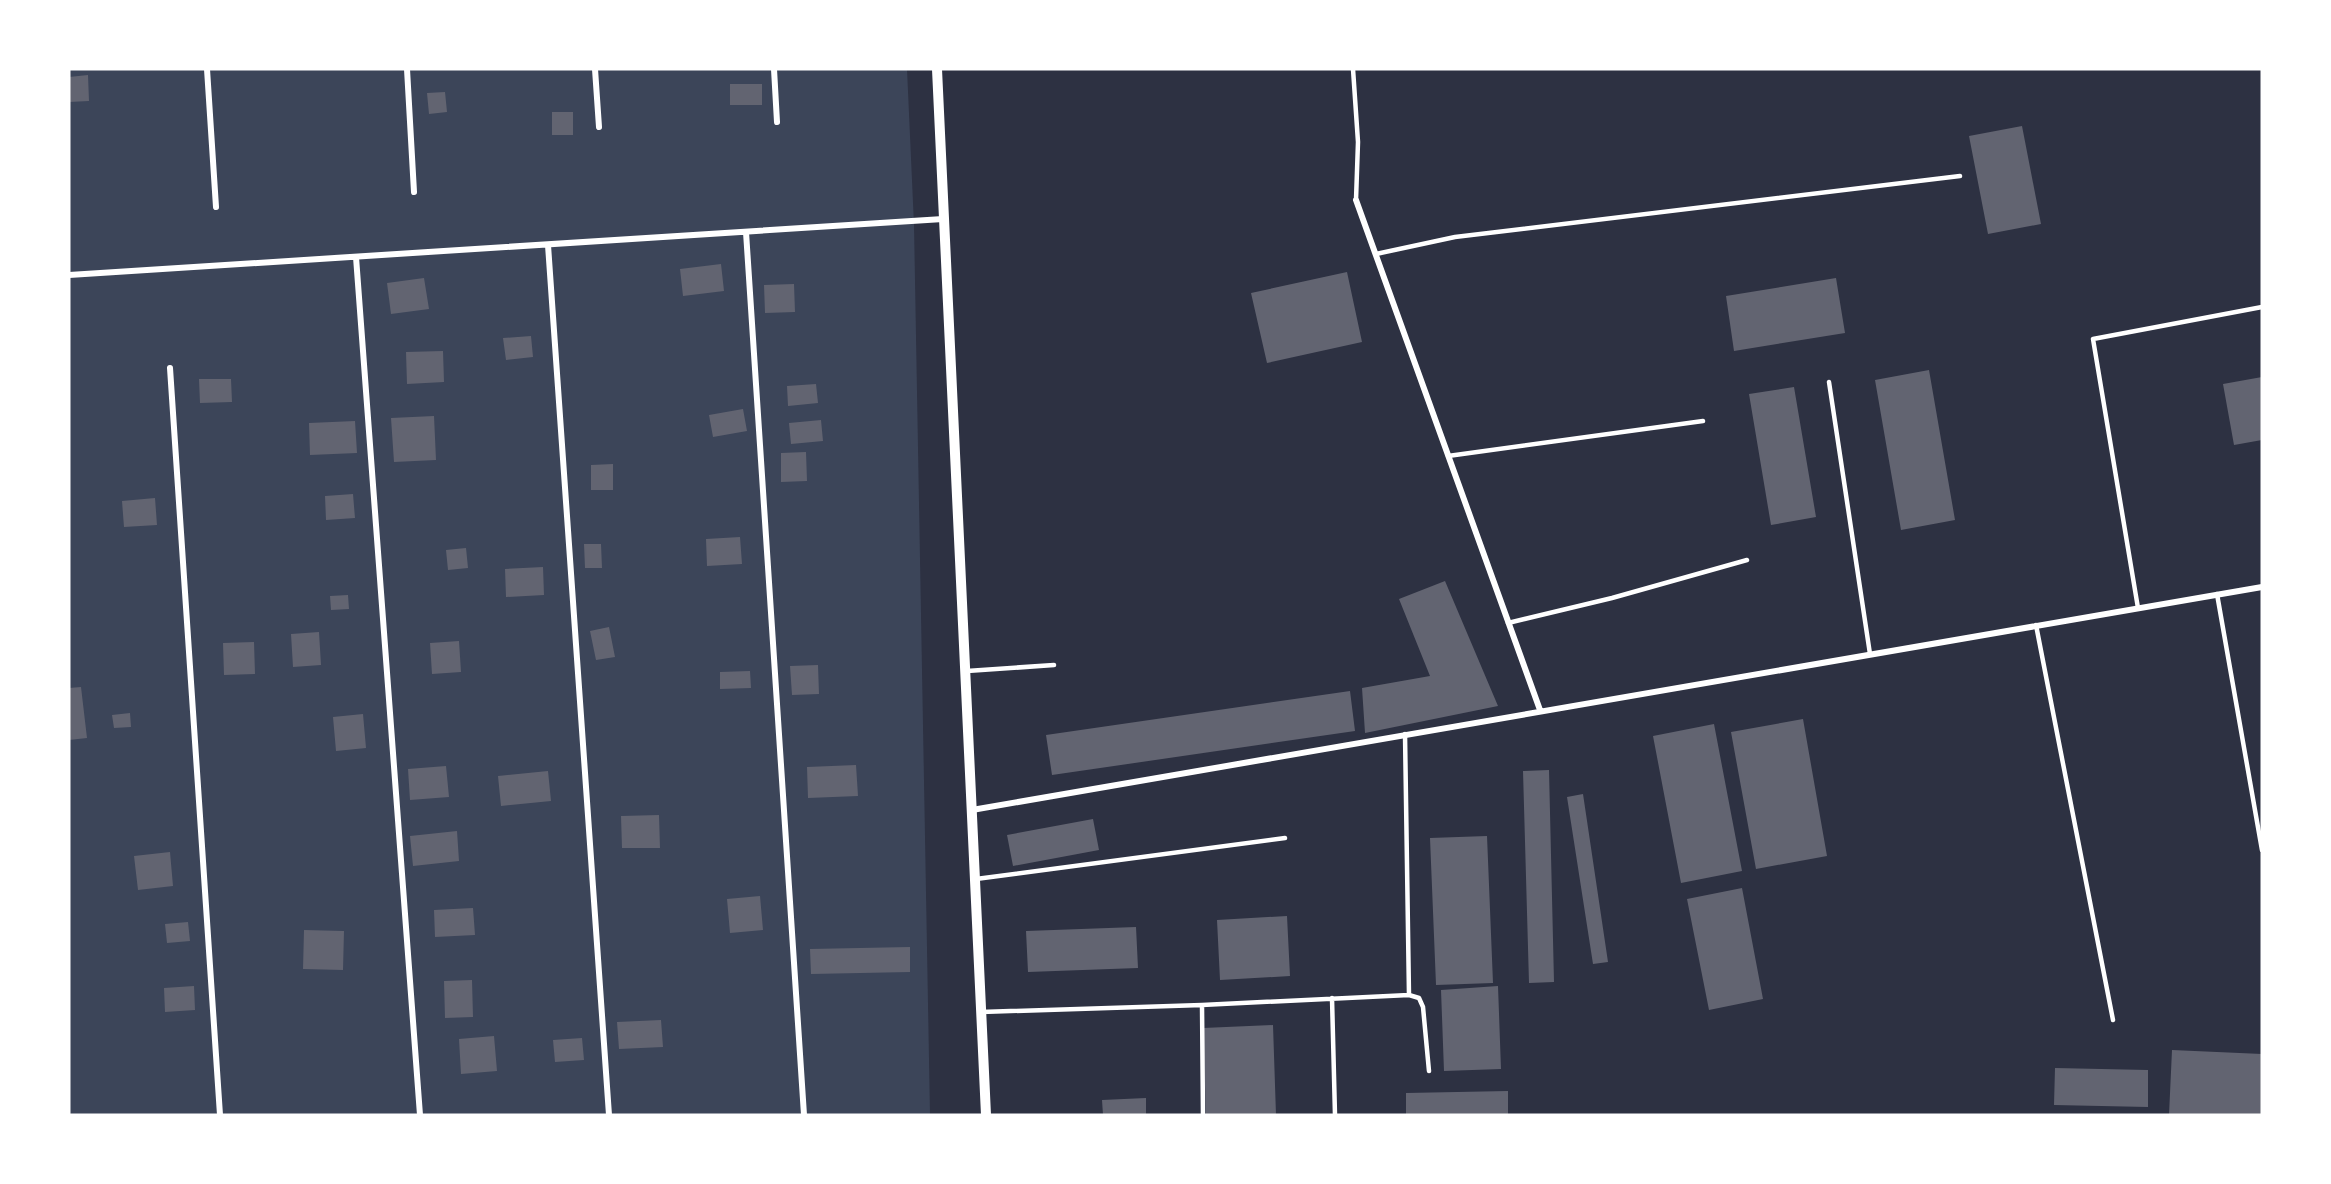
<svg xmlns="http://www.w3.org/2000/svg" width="2331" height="1184" viewBox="0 0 2331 1184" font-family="Georgia,serif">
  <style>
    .green { fill: #3c4559 }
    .building { fill: #626471 }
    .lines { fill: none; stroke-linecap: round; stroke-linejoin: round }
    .service { stroke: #fff; stroke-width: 4.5 }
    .minor { stroke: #fff; stroke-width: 6 }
    .tertiary { stroke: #fff; stroke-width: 10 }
  </style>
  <rect width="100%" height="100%" fill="#2d3142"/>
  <path class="green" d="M 69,69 L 907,69 L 914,225 L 930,1115 L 69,1115 Z"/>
  <path class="building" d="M 88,75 L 89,101 L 69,102 L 69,77 Z
    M 730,84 L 762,84 L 762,105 L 730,105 Z
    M 445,92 L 447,112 L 429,114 L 427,93 Z
    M 552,112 L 573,112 L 573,135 L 552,135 Z
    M 2022,126 L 2041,224 L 1988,234 L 1969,136 Z
    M 721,264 L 724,291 L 683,296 L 680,269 Z
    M 1347,272 L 1362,342 L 1267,363 L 1251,293 Z
    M 424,278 L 429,309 L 391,314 L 387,283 Z
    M 1836,278 L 1845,333 L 1734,351 L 1726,296 Z
    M 794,284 L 795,312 L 765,313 L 764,285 Z
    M 531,336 L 533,357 L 506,360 L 503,338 Z
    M 443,351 L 444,382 L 407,384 L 406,352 Z
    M 1929,370 L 1955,520 L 1901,530 L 1875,380 Z
    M 2262,377 L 2262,440 L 2234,445 L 2223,384 Z
    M 199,379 L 231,379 L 232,402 L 200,403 Z
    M 816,384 L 818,403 L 788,406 L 787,386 Z
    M 1794,387 L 1816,517 L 1771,525 L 1749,394 Z
    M 743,409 L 747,431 L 713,437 L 709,415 Z
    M 434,416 L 436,460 L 394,462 L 391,418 Z
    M 821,420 L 823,441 L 791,444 L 789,423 Z
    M 355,421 L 357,453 L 310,455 L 309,423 Z
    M 806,452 L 807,481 L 781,482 L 781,453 Z
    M 613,464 L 613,490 L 591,490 L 591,465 Z
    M 353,494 L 355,518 L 326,520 L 325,496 Z
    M 155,498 L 157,525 L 124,527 L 122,501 Z
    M 740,537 L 742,564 L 707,566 L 706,539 Z
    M 584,544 L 601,544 L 602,568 L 585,568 Z
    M 466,548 L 468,568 L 448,570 L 446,550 Z
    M 543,567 L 544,595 L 506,597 L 505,569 Z
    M 1445,581 L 1498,706 L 1365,733 L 1362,688 L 1430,676 L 1399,599 Z
    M 348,595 L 349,609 L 331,610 L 330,596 Z
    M 609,627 L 615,657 L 596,660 L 590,631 Z
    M 319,632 L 321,665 L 293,667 L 291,634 Z
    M 459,641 L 461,672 L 432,674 L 430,643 Z
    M 254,642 L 255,674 L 224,675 L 223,643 Z
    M 818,665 L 819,694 L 792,695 L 790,666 Z
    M 750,671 L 751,688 L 720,689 L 720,672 Z
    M 81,687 L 87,738 L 69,740 L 69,688 Z
    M 1350,691 L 1355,731 L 1052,775 L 1046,735 Z
    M 130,713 L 131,727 L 114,728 L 112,715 Z
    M 363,714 L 366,748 L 336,751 L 333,717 Z
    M 1803,719 L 1827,856 L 1756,869 L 1731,732 Z
    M 1714,724 L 1742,871 L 1681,883 L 1653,736 Z
    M 856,765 L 858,796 L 808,798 L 807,767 Z
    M 446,766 L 449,797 L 410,800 L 408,769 Z
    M 1549,770 L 1554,982 L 1529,983 L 1523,771 Z
    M 548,771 L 551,801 L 501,806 L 498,776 Z
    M 1583,794 L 1608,962 L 1593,964 L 1567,797 Z
    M 659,815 L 660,848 L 622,848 L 621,816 Z
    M 1093,819 L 1099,850 L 1013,866 L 1007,835 Z
    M 457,831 L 459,861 L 413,866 L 410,836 Z
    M 1487,836 L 1493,983 L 1436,985 L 1430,838 Z
    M 170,852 L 173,886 L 138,890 L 134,856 Z
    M 1742,888 L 1763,999 L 1709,1010 L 1687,899 Z
    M 760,896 L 763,930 L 730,933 L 727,899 Z
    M 473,908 L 475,935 L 435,937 L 434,910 Z
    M 1287,916 L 1290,976 L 1220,980 L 1217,920 Z
    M 188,922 L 190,941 L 167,943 L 165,924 Z
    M 1136,927 L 1138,968 L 1028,972 L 1026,931 Z
    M 304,930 L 344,931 L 343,970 L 303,969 Z
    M 910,947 L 910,972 L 811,974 L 810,949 Z
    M 472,980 L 473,1017 L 445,1018 L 444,981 Z
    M 194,986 L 195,1010 L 165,1012 L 164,988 Z
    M 1498,986 L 1501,1069 L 1444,1071 L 1441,990 Z
    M 661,1020 L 663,1047 L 619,1049 L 617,1022 Z
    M 1273,1025 L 1276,1115 L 1206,1115 L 1203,1028 Z
    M 494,1036 L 497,1071 L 461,1074 L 459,1039 Z
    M 582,1038 L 584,1060 L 555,1062 L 553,1040 Z
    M 2172,1050 L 2262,1054 L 2262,1115 L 2169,1115 Z
    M 2055,1068 L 2148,1070 L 2148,1107 L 2054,1105 Z
    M 1508,1091 L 1508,1115 L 1406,1115 L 1406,1093 Z
    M 1146,1098 L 1146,1115 L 1103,1115 L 1102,1100 Z"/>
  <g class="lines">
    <path class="service" d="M 1353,69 L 1358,142 L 1356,200
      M 1376,254 L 1455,237 L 1960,176
      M 1829,382 L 1870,654
      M 1448,456 L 1703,421
      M 2217,594 L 2262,850
      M 2138,608 L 2093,339 L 2262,307
      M 1508,623 L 1612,598 L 1747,560
      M 2036,625 L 2113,1020
      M 967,671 L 1054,665
      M 976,879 L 1285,838
      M 1409,995 L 1419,998 L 1423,1007 L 1429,1071
      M 1332,998 L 1335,1115
      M 1202,1005 L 1203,1115
      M 981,1012 L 1202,1005 L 1409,995 L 1405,734"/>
    <path class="minor" d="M 207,69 L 216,207
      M 407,69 L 414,192
      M 595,69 L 599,127
      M 774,69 L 777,122
      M 1356,200 L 1540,710
      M 746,232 L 804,1115
      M 548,245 L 609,1115
      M 356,257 L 420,1115
      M 69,275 L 943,219
      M 170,368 L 220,1115
      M 972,810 L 2262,587"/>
    <path class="tertiary" d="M 937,69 L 986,1115"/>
  </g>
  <rect width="2331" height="1184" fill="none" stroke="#ffffff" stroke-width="141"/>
</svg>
